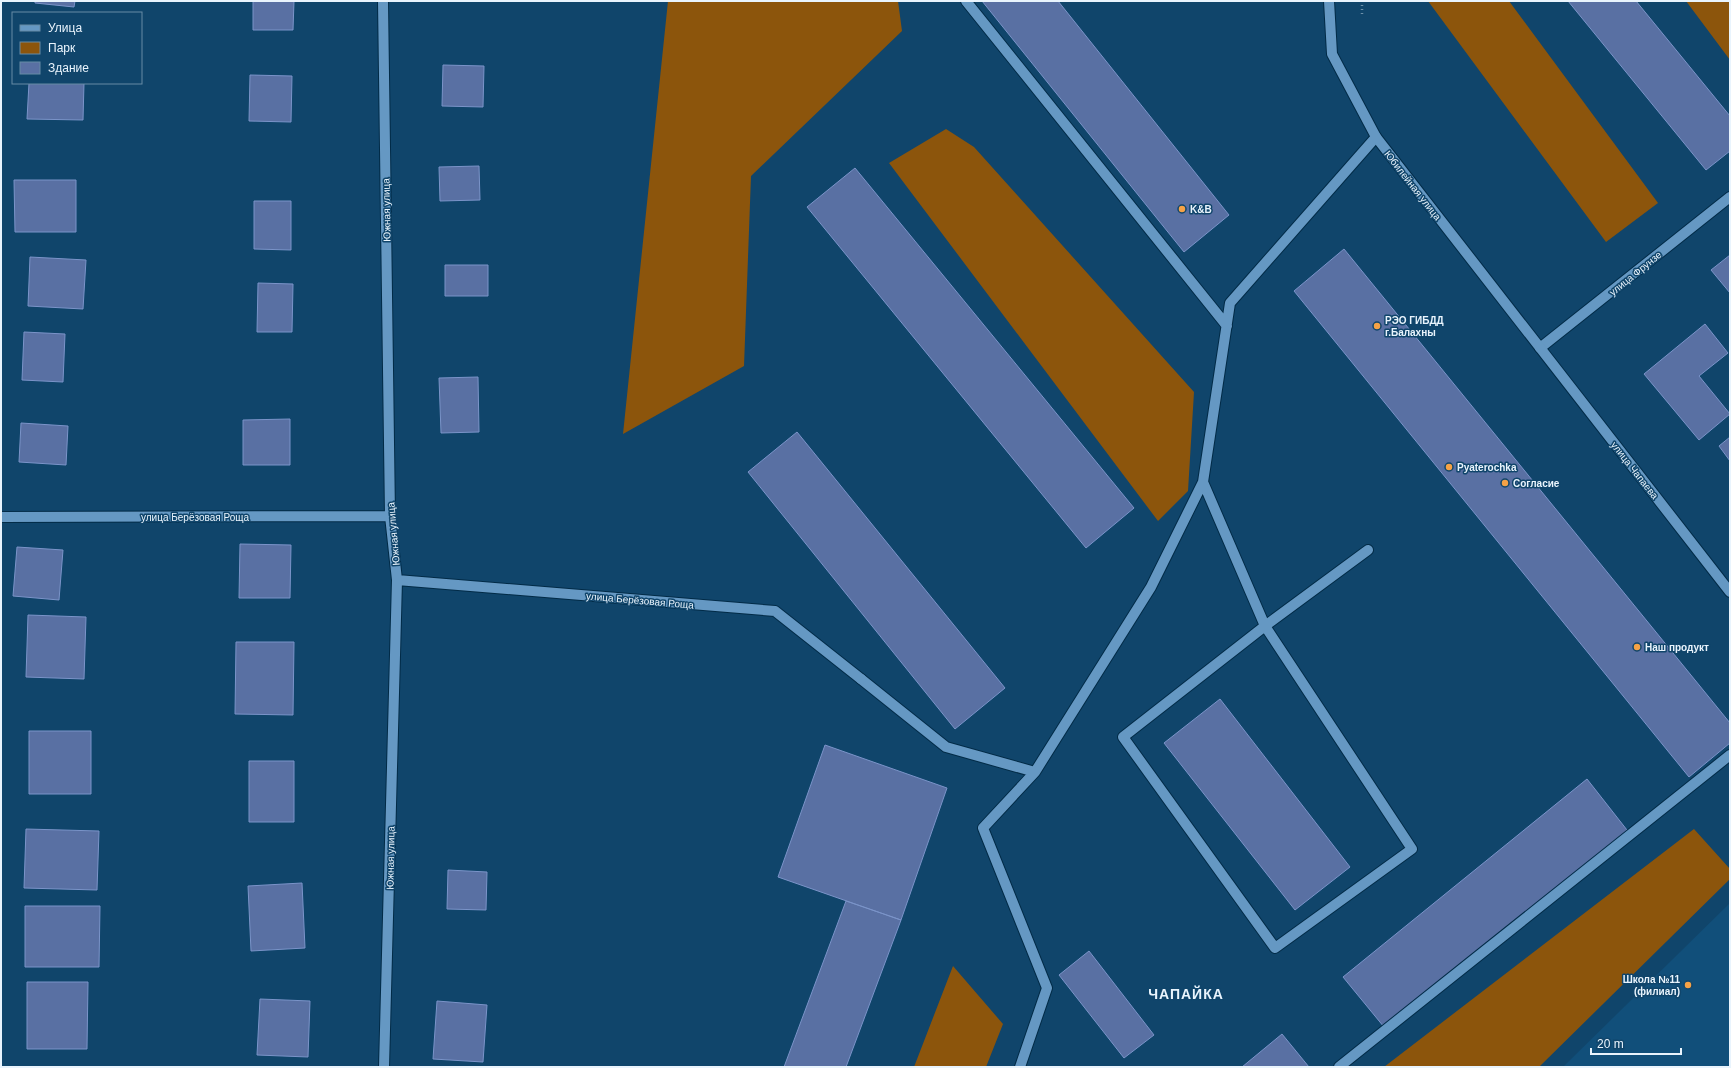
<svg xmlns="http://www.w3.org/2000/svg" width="1731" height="1068" viewBox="0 0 1731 1068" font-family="Helvetica,sans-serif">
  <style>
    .built { fill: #114f7a }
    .green { fill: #8c550c }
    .building { fill: #5970a3; stroke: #7b94c9 }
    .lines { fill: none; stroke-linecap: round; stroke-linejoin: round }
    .lane-casing { stroke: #022b47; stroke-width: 12 }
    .street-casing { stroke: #022b47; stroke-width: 12 }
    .secondary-casing { stroke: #022b47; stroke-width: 12 }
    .path { stroke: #6d90a9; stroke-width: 2.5; stroke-dasharray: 1 3; stroke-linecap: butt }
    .lane { stroke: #6598c3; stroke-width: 10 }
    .street { stroke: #6598c3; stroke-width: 10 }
    .secondary { stroke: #6598c3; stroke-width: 10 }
    .poi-dot { fill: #f6a246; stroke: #10456b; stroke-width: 1.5 }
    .labels { text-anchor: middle; stroke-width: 3; stroke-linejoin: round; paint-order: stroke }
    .street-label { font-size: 10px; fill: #e9f4fd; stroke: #10456b }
    .poi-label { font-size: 10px; font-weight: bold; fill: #e9f4fd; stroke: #10456b; text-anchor: start }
    .district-label { font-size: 14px; font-weight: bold; letter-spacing: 1px; fill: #e9f4fd; stroke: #10456b }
  </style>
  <rect width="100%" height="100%" fill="#10456b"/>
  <path class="built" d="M 1730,903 L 1730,1067 L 1563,1067 Z"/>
  <path class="green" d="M 668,1 L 898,1 L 902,31 L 751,176 L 744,366 L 623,434 Z
    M 1428,1 L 1509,1 L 1658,203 L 1606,242 Z
    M 1686,1 L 1730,1 L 1730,60 Z
    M 946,129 L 974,147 L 1194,392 L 1188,491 L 1158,521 L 889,163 Z
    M 1694,829 L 1730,869 L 1730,879 L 1539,1067 L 1384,1067 Z
    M 953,966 L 1003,1024 L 986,1067 L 914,1067 Z"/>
  <path class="building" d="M 35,1 L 75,1 L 74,7 L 35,3 Z
    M 253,1 L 294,1 L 293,30 L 253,30 Z
    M 982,1 L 1058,1 L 1229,215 L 1184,252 Z
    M 1568,1 L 1636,1 L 1730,116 L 1730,151 L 1706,170 Z
    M 443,65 L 484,66 L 483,107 L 442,106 Z
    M 250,75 L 292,76 L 291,122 L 249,121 Z
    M 29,83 L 84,83 L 83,120 L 27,119 Z
    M 479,166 L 480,200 L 440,201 L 439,167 Z
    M 855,168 L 1134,508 L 1086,548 L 807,207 Z
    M 14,180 L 76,180 L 76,232 L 15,232 Z
    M 254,201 L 291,201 L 291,250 L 254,249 Z
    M 1344,249 L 1730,723 L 1730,743 L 1689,777 L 1294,291 Z
    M 1730,255 L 1730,293 L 1711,270 Z
    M 30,257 L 86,260 L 83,309 L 28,306 Z
    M 445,265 L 488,265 L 488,296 L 445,296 Z
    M 258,283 L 293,284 L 292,332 L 257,332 Z
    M 1705,324 L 1728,353 L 1699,376 L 1730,414 L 1699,440 L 1644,374 Z
    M 24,332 L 65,334 L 63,382 L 22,380 Z
    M 478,377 L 479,432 L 441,433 L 439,378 Z
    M 290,419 L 290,465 L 243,465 L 243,420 Z
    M 21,423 L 68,426 L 66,465 L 19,462 Z
    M 797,432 L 1005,688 L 955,729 L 748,472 Z
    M 1730,437 L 1730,461 L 1719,446 Z
    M 240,544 L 291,545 L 290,598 L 239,598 Z
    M 17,547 L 63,550 L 59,600 L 13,596 Z
    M 28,615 L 86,617 L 84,679 L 26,677 Z
    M 236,642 L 294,642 L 293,715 L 235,714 Z
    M 1220,699 L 1350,867 L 1295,910 L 1164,743 Z
    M 29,731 L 91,731 L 91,794 L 29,794 Z
    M 825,745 L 947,788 L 901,920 L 778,877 Z
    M 249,761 L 294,761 L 294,822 L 249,822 Z
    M 1587,779 L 1627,830 L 1384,1027 L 1343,977 Z
    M 26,829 L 99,831 L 97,890 L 24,888 Z
    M 448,870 L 487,872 L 486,910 L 447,909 Z
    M 302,883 L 305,948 L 251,951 L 248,886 Z
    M 846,901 L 901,920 L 846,1067 L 784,1067 Z
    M 25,906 L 100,906 L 99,967 L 25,967 Z
    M 1089,951 L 1154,1035 L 1124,1058 L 1059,975 Z
    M 27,982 L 88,982 L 87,1049 L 27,1049 Z
    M 260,999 L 310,1001 L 308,1057 L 257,1055 Z
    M 437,1001 L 487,1005 L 483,1062 L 433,1059 Z
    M 1282,1034 L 1309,1067 L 1242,1067 Z"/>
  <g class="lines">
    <defs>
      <path id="lane" d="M 966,1 L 1227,326
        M 1203,482 L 1265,626 L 1123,737 L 1275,948 L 1412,849 L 1265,626 L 1368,550
        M 861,679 L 946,747 L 1035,772 L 1151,587 L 1203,482 L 1230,303 L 1376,137
        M 1020,1067 L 1047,988 L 983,828 L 1035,772
        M 1339,1067 L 1730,755"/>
      <path id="street" d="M 383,1 L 390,516 L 397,580 L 384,1067
        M 1540,348 L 1730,197
        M 1,517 L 390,516
        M 397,580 L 775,611 L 861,679"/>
      <path id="secondary" d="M 1329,1 L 1332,54 L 1376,137 L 1730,592"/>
    </defs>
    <use href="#lane" class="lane-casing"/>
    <use href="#street" class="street-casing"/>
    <use href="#secondary" class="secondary-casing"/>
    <path class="path" d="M 1362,1 L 1362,15"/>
    <use href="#lane" class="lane"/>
    <use href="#street" class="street"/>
    <use href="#secondary" class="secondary"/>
  </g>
  <g class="poi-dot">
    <circle cx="1182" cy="209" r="4"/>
    <circle cx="1377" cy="326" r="4"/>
    <circle cx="1449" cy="467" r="4"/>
    <circle cx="1505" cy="483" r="4"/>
    <circle cx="1637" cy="647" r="4"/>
    <circle cx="1688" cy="985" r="4"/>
  </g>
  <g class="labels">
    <g class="street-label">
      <text transform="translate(1413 185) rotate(52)" y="4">Юбилейная улица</text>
      <text transform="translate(386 210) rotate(-91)" y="4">Южная улица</text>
      <text transform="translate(1635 273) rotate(-39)" y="4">улица Фрунзе</text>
      <text transform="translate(1635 470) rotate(52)" y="4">улица Чапаева</text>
      <text x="195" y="521">улица Берёзовая Роща</text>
      <text transform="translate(393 534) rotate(-95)" y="4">Южная улица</text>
      <text transform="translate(640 600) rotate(5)" y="4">улица Берёзовая Роща</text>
      <text transform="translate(390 858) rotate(-89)" y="4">Южная улица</text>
    </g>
    <g class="poi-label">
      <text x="1190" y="213">K&amp;B</text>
      <text x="1385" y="324">РЭО ГИБДД<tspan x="1385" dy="12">г.Балахны</tspan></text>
      <text x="1457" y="471">Pyaterochka</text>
      <text x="1513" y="487">Согласие</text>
      <text x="1645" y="651">Наш продукт</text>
      <text x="1680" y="983" text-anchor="end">Школа №11<tspan x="1680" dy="12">(филиал)</tspan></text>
    </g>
    <g class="district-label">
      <text x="1186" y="999">ЧАПАЙКА</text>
    </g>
  </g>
  <rect width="1731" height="1068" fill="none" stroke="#e9f4fd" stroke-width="4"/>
  <rect x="12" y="12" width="130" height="72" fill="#10456b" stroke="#678ba5"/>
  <rect x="20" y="25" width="20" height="6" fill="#6598c3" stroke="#678ba5"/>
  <text x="48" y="32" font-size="12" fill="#e9f4fd">Улица</text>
  <rect x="20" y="42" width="20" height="12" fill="#8c550c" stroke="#678ba5"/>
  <text x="48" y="52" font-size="12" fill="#e9f4fd">Парк</text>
  <rect x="20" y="62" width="20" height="12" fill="#5970a3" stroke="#678ba5"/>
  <text x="48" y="72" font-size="12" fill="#e9f4fd">Здание</text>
  <path d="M1591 1048v6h90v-6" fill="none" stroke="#e9f4fd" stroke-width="2"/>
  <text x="1597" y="1048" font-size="12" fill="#e9f4fd" stroke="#10456b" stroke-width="3" paint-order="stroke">20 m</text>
</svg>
